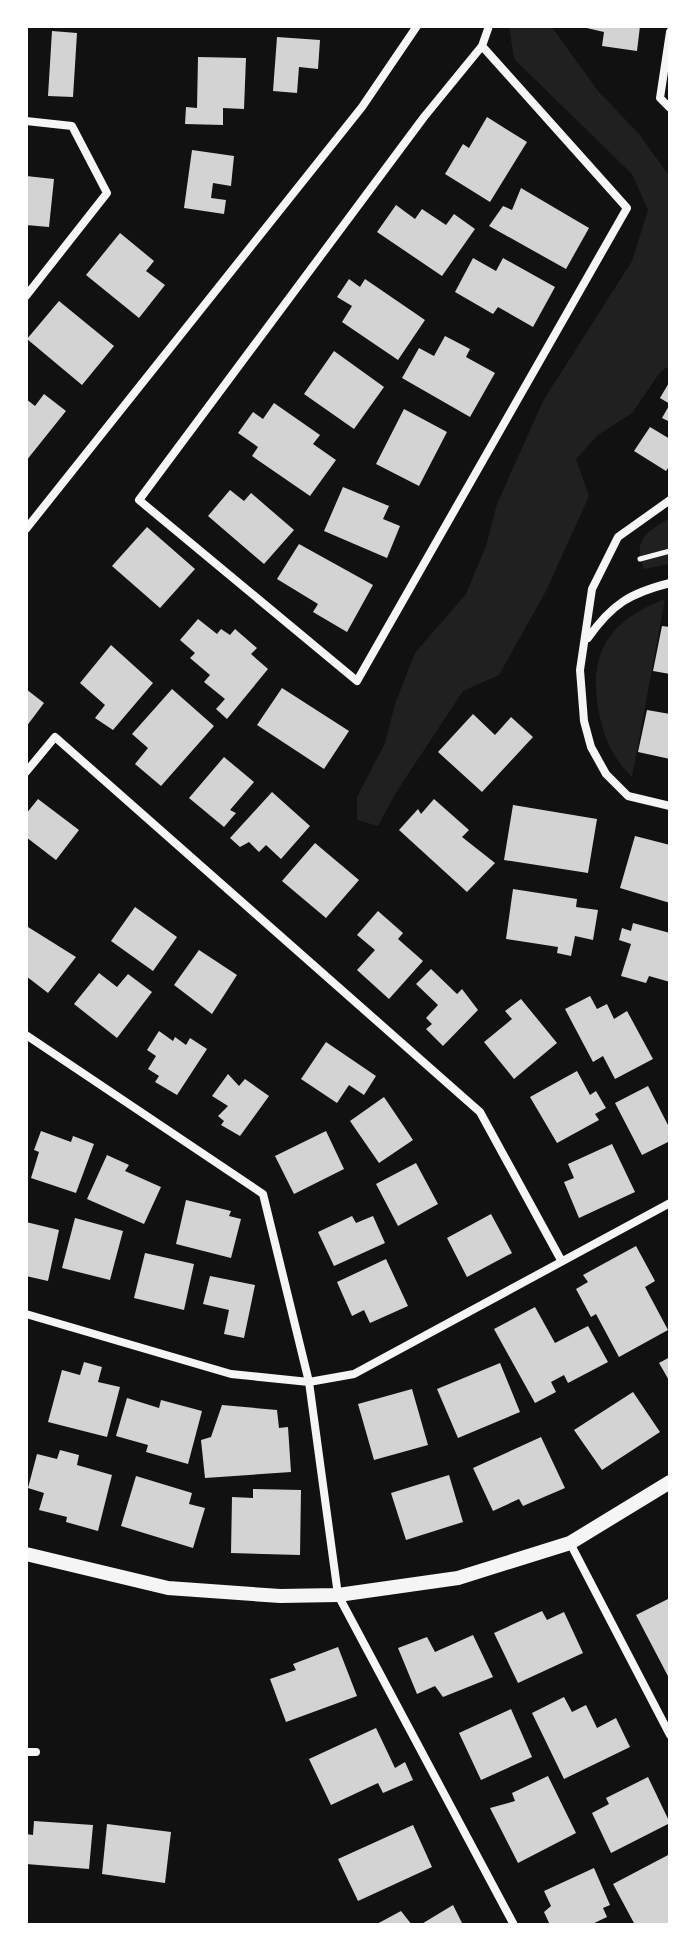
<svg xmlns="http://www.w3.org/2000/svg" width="696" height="1951" viewBox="0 0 696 1951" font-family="'PT Sans Narrow',sans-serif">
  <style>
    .green { fill: #202020 }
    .building { fill: #d3d3d3 }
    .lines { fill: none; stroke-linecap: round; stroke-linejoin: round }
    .path { stroke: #f5f5f5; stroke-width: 5 }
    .minor { stroke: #f5f5f5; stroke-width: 8 }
    .tertiary { stroke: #f5f5f5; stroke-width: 14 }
  </style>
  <rect width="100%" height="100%" fill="#111"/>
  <path class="green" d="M 509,26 L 551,26 L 598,91 L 639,134 L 670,177 L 670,366 L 661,371 L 632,413 L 598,435 L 576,459 L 589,496 L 546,591 L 499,675 L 463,691 L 397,791 L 378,826 L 357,820 L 357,797 L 385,743 L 395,704 L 415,653 L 466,594 L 486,546 L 497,504 L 543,401 L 632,261 L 648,210 L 632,174 L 514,59 Z
    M 670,518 L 670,564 L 644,569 C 632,541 646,532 670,518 Z
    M 665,599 L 632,777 C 611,756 603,736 598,707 C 588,649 613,619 665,599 Z"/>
  <path class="building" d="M 578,26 L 640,26 L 637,51 L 602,46 L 604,32 Z
    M 52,31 L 77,33 L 73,97 L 48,96 Z
    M 277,37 L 320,40 L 318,69 L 299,67 L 297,93 L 273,91 Z
    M 198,57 L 246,58 L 244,109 L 223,108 L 223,125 L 185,124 L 186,107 L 197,108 Z
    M 487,117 L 527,142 L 490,202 L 445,174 L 463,144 L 469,148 Z
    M 192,150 L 234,156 L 231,186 L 213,183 L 211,198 L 226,200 L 224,214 L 184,208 Z
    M 26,176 L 54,179 L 49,227 L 26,225 Z
    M 521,188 L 589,228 L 566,269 L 489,226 L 503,206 L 512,210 Z
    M 396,205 L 415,219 L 422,209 L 446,225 L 454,214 L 475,229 L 442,276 L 377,232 Z
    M 120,233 L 154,261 L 146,271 L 165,285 L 139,318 L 86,275 Z
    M 473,258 L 496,271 L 503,258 L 555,287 L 533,327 L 498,307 L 493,314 L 455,292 Z
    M 349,279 L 360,287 L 365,279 L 425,320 L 398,360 L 342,322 L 352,306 L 337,297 Z
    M 59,301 L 114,346 L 82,385 L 27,339 Z
    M 445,336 L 470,349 L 466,357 L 495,373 L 470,417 L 402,378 L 419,348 L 434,356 Z
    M 334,351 L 384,387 L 354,429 L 304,394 Z
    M 670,381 L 670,404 L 660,398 Z
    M 44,394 L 66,411 L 26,461 L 26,399 L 35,406 Z
    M 274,403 L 320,435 L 313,444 L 336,460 L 310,496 L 252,456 L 258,447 L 238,433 L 253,412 L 263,419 Z
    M 670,404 L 670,422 L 662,418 Z
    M 404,409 L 447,432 L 419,486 L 376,464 Z
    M 650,427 L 670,439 L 670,465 L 666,471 L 634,451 Z
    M 343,487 L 389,506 L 383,519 L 400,526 L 387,558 L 324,531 Z
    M 230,490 L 244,501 L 251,493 L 294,530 L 264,564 L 208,516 Z
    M 147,527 L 195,569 L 160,608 L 112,566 Z
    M 299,544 L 373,585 L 347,632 L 313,612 L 318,604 L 277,579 Z
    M 198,619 L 217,634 L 221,629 L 230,635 L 235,629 L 257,648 L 251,654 L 268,669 L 227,719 L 216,709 L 225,699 L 204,682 L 210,675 L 190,658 L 195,653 L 180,640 Z
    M 662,626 L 670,627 L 670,674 L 653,671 Z
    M 111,645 L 153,683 L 113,730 L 95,718 L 105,705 L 80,683 Z
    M 282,688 L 349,731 L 324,769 L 257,725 Z
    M 26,689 L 44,703 L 26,727 Z
    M 172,689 L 214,726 L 161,786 L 135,764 L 148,748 L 132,734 Z
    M 647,710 L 670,714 L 670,759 L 638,752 Z
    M 473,714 L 495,735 L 511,717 L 533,737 L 482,792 L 438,752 Z
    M 224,757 L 254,782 L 230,810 L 236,813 L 224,827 L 189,798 Z
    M 272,792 L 310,826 L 281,859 L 266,845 L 259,852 L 249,842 L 240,847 L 230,838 Z
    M 38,799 L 79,830 L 56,860 L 26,837 L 26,814 Z
    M 434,799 L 469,830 L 462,837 L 495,863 L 467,892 L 399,830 L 418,809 L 421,814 Z
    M 513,805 L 597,819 L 588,873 L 504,860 Z
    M 635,836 L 670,845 L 670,903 L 620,888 Z
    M 315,843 L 359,880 L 326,918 L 282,881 Z
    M 513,889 L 577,899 L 576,907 L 598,910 L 593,940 L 575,936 L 571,956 L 557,953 L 558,947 L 506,939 Z
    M 135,907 L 177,937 L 153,971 L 111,941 Z
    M 378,911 L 403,933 L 398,939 L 423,961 L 389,999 L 357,970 L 375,950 L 357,935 Z
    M 633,923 L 670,933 L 670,982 L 649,976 L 646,983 L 621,976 L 631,944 L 619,940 L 622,928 L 631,931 Z
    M 28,927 L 76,957 L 48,993 L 26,976 Z
    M 199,950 L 237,975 L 212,1014 L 174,985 Z
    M 431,969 L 457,994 L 462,989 L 478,1010 L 443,1046 L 426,1029 L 432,1024 L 426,1018 L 438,1005 L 416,984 Z
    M 99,973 L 117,987 L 128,974 L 152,992 L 117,1038 L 74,1004 Z
    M 590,996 L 597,1009 L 607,1004 L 614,1019 L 627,1011 L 653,1059 L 615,1079 L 603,1056 L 593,1062 L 565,1009 Z
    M 521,999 L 557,1043 L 514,1079 L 484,1042 L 512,1019 L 505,1011 Z
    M 159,1031 L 173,1041 L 175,1037 L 186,1045 L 190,1038 L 207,1049 L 177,1095 L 155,1082 L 159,1076 L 148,1069 L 156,1056 L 147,1050 Z
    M 326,1042 L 376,1076 L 364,1095 L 349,1085 L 337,1103 L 301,1079 Z
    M 577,1071 L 590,1095 L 596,1091 L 606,1108 L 595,1114 L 599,1120 L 557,1143 L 530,1097 Z
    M 228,1074 L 239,1086 L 245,1079 L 269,1096 L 240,1136 L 221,1125 L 224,1121 L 218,1116 L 228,1106 L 212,1096 Z
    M 648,1086 L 670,1129 L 670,1141 L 642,1155 L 615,1103 Z
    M 384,1097 L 413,1140 L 379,1163 L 350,1121 Z
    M 41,1131 L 71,1142 L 73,1136 L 94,1144 L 76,1193 L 31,1178 L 39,1152 L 34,1150 Z
    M 326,1131 L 344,1169 L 294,1194 L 275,1156 Z
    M 612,1144 L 635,1192 L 579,1218 L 564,1182 L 574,1178 L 568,1164 Z
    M 107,1155 L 129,1165 L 125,1171 L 161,1187 L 144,1224 L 87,1199 Z
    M 416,1163 L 438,1204 L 398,1226 L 376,1184 Z
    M 186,1200 L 231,1211 L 229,1216 L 241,1219 L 231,1258 L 176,1244 Z
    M 491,1214 L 512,1253 L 467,1277 L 447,1238 Z
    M 352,1216 L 356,1223 L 373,1216 L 385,1243 L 334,1266 L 318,1232 Z
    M 75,1218 L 123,1231 L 110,1280 L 62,1268 Z
    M 26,1222 L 59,1230 L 48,1281 L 26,1276 Z
    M 636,1246 L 655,1281 L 645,1287 L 668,1330 L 619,1357 L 596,1314 L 591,1317 L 576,1289 L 588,1282 L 583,1275 Z
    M 145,1253 L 194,1264 L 184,1310 L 134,1298 Z
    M 386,1259 L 408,1306 L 370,1323 L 364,1310 L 352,1316 L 337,1282 Z
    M 210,1276 L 255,1285 L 244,1338 L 224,1334 L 229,1310 L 203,1304 Z
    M 535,1307 L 555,1343 L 588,1326 L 608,1362 L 568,1383 L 564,1375 L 551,1382 L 556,1392 L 535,1403 L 494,1329 Z
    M 670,1357 L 670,1382 L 659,1363 Z
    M 84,1362 L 102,1367 L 98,1382 L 120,1387 L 107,1437 L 48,1422 L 62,1370 L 80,1375 Z
    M 500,1363 L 520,1412 L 458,1438 L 437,1389 Z
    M 412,1389 L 428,1445 L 374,1460 L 358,1404 Z
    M 633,1392 L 660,1432 L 602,1470 L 574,1430 Z
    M 127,1398 L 159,1408 L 161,1400 L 202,1411 L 188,1464 L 146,1452 L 148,1445 L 116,1436 Z
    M 222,1405 L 277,1410 L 279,1428 L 288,1427 L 291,1472 L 205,1478 L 201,1440 L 211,1437 Z
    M 541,1437 L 565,1488 L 523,1506 L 519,1499 L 493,1511 L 473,1468 Z
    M 60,1450 L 79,1455 L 77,1465 L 112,1475 L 98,1531 L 66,1522 L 67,1517 L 39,1510 L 44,1493 L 28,1488 L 37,1454 L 57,1459 Z
    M 449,1475 L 463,1522 L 406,1540 L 391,1493 Z
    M 136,1476 L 192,1493 L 189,1504 L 205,1508 L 193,1548 L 121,1526 Z
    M 253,1489 L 301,1490 L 300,1555 L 231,1553 L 232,1497 L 253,1498 Z
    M 670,1598 L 670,1680 L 636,1615 Z
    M 542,1611 L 547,1620 L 564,1612 L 583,1653 L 518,1683 L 494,1633 Z
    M 473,1635 L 493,1677 L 443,1697 L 435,1686 L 417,1694 L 398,1648 L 427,1637 L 435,1652 Z
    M 338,1647 L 357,1696 L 286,1722 L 270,1679 L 296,1670 L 293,1664 Z
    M 564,1697 L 572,1712 L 586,1705 L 597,1728 L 616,1718 L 630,1747 L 564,1779 L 532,1713 Z
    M 511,1709 L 532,1757 L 481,1780 L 459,1733 Z
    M 376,1728 L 395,1768 L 405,1762 L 413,1780 L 383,1793 L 378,1783 L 331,1805 L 309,1759 Z
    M 548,1776 L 576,1833 L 518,1863 L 490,1808 L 515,1801 L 512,1793 Z
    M 648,1777 L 670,1823 L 611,1853 L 592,1813 L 609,1804 L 606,1798 Z
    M 34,1821 L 93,1825 L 89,1869 L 26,1864 L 26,1834 L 33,1835 Z
    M 107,1824 L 171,1832 L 165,1883 L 102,1874 Z
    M 413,1825 L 432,1867 L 358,1901 L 338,1859 Z
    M 670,1854 L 670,1925 L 635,1925 L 613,1884 Z
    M 594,1868 L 610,1905 L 603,1908 L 607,1917 L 590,1925 L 550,1925 L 544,1912 L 551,1906 L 544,1891 Z
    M 453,1905 L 463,1925 L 420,1925 Z
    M 401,1911 L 412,1925 L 375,1925 Z"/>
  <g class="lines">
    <path class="path" d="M 640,559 L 670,551"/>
    <path class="minor" d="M 670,32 L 660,98 L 670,108
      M 482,46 L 627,208 L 357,681 L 139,500 L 424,117 L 482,46 L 489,26
      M 26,121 L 72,126 L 107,193 L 26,296
      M 670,500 L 618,537 L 592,589 L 580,670 L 584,721 L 591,747 L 606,774 L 628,796 L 670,806
      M 26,529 L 362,107 L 417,26
      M 588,638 C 612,604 630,593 670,583
      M 26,772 L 55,737 L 480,1112 L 561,1260
      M 26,1035 L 263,1194 L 309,1382 L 338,1595 L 514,1925
      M 26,1314 L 231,1374 L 309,1382 L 354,1374 L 670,1203
      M 570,1543 L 670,1735
      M 26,1752 L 36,1752"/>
    <path class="tertiary" d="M 26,1554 L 168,1588 L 280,1596 L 338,1595 L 458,1578 L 570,1543 L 670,1482"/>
  </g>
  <rect width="696" height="1951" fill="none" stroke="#ffffff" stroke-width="56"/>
</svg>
